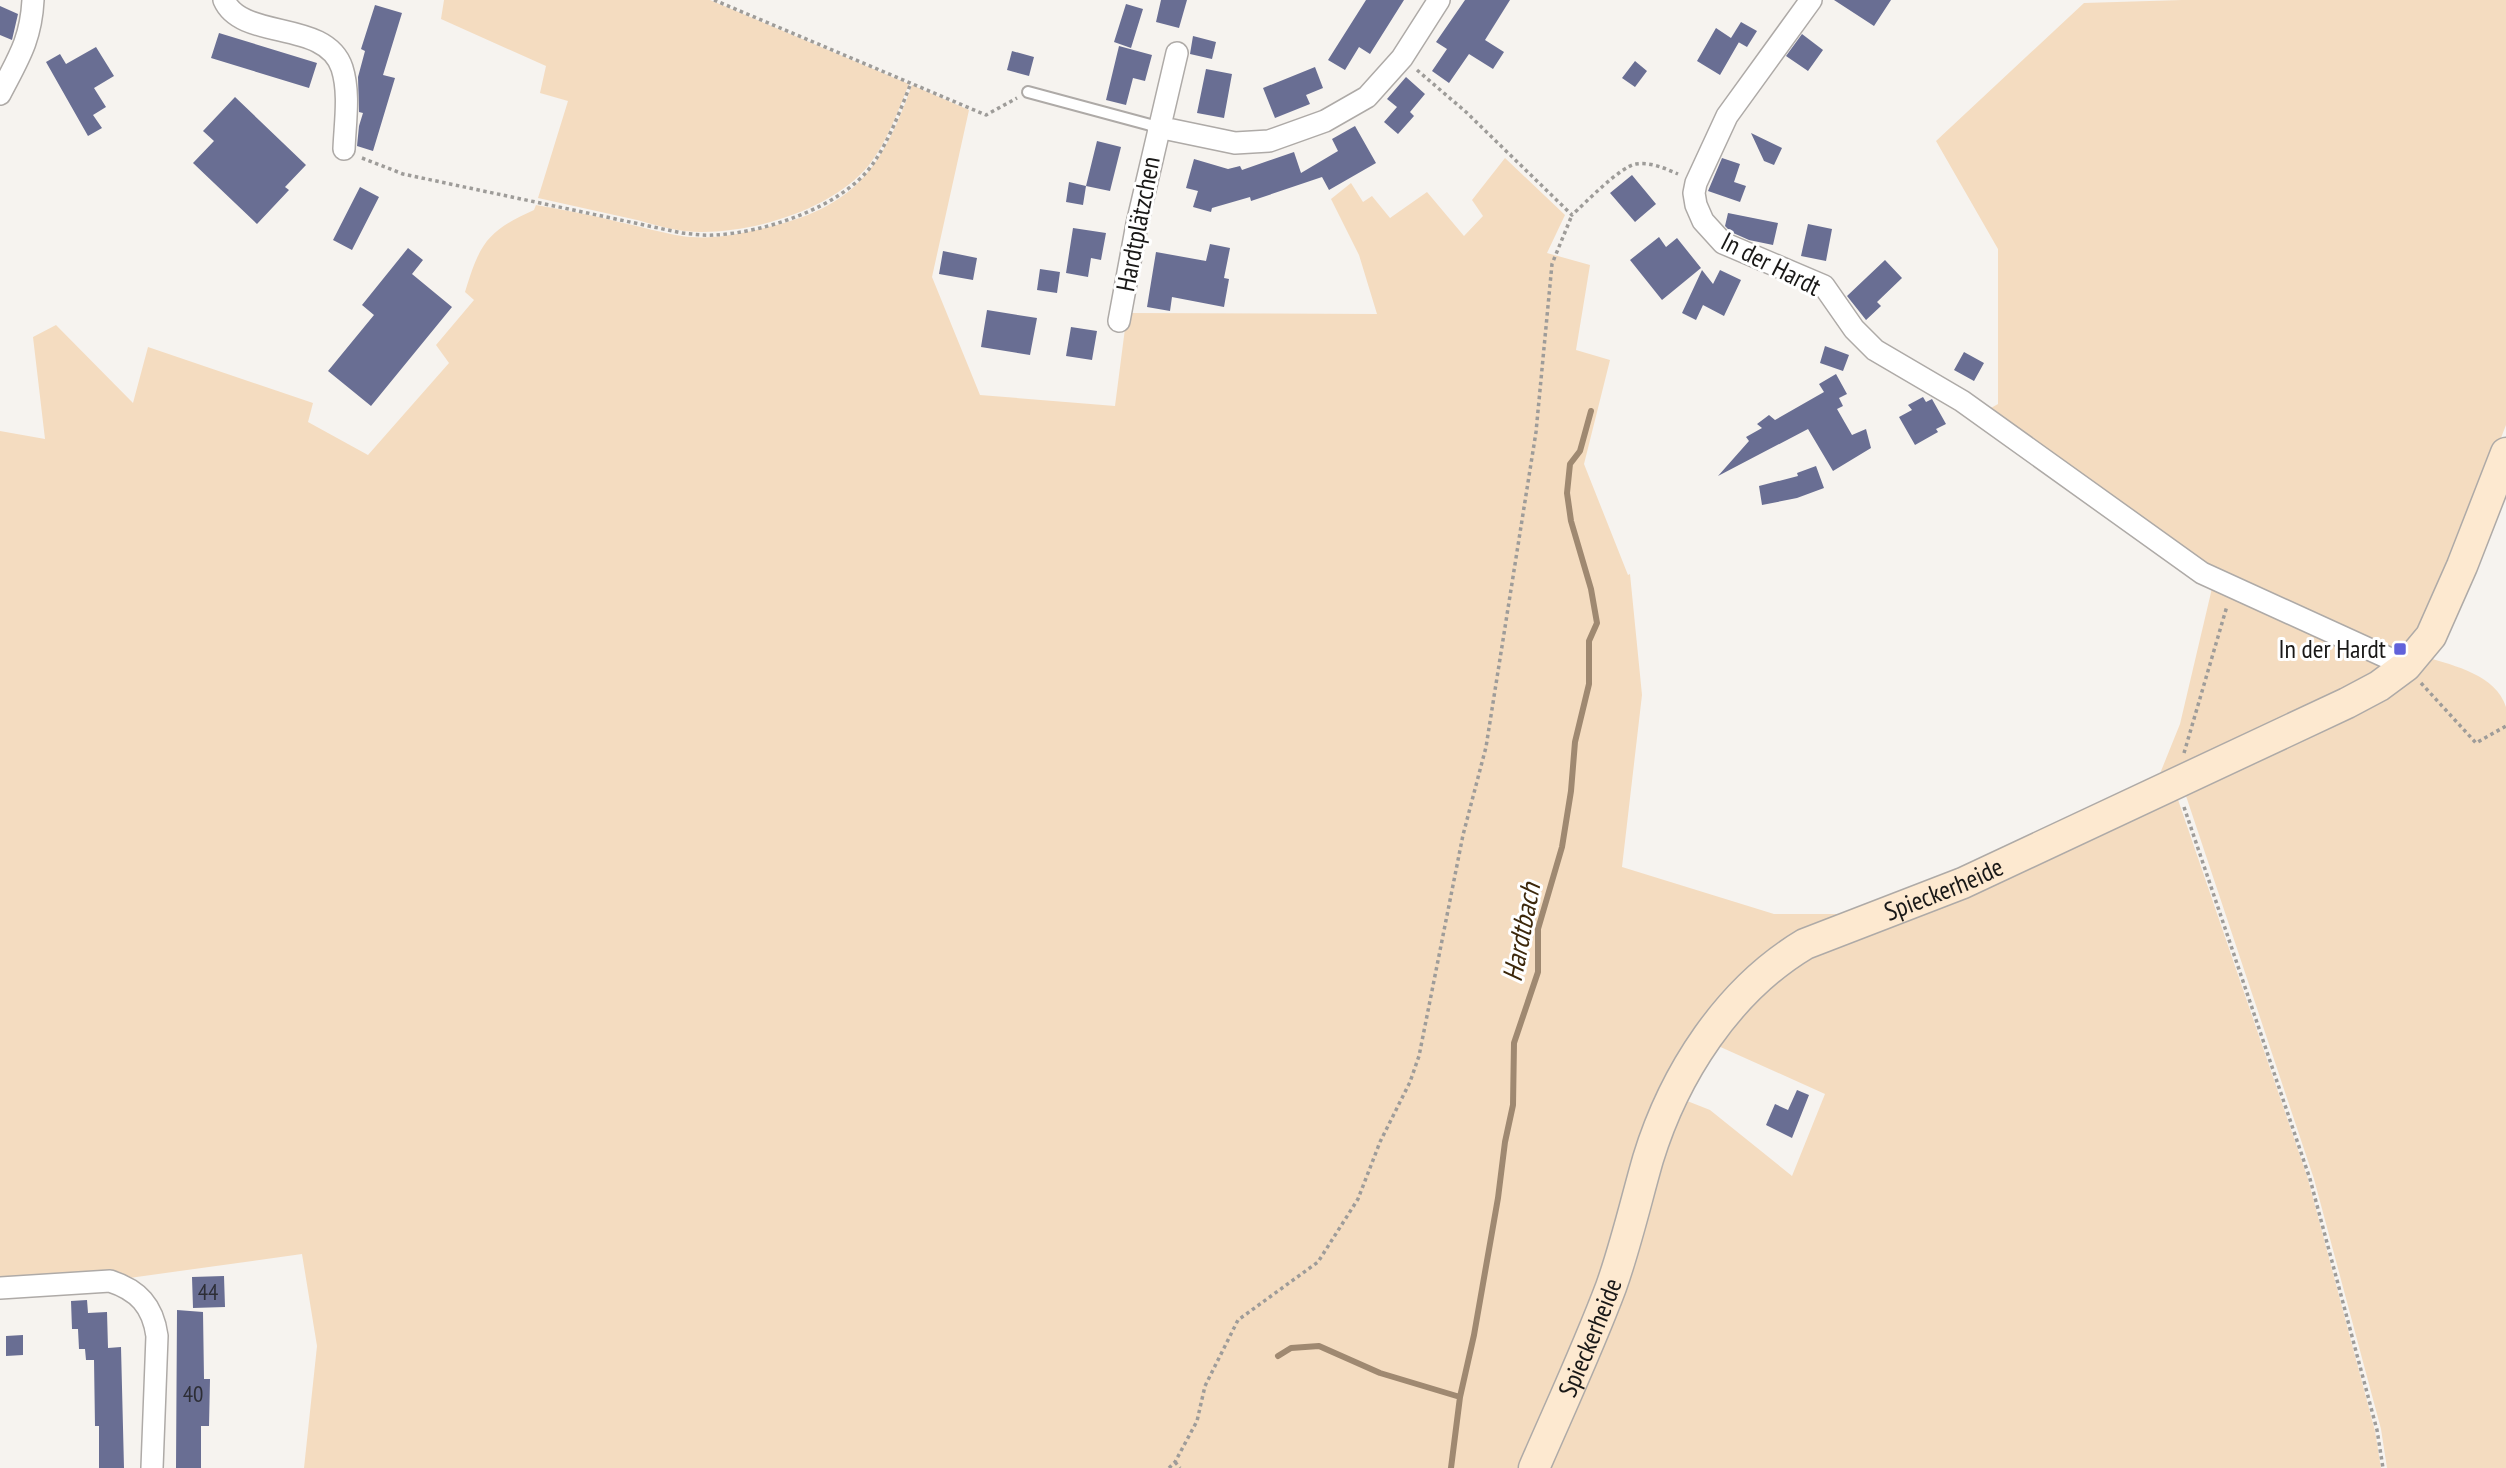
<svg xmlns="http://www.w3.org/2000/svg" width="2506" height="1468" viewBox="0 0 2506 1468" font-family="'PT Sans Narrow',sans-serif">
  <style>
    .green { fill: #f4dcc0 }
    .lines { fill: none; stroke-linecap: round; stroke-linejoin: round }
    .stream { stroke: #9f8971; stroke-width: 6 }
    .building { fill: #696e93 }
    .lane-casing { stroke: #aeaaa7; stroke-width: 14 }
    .street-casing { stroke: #aeaaa7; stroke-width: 24 }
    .secondary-casing { stroke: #aeaaa7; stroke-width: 33 }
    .path { stroke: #9e9c99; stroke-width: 3.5; stroke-dasharray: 3.5 3.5; stroke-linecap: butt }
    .lane { stroke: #fff; stroke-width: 10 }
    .street { stroke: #fff; stroke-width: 21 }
    .secondary { stroke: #fde9d0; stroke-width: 30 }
    .poi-dot { fill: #6162da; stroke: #fff; stroke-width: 2.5 }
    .labels { text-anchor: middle; stroke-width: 6; stroke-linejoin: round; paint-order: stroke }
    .number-label { font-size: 23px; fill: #2d2e36 }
    .street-label { font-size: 26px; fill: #191817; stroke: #fff }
    .poi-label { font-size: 26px; fill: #191817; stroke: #fff; text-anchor: end }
    .water-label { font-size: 28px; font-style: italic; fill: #3c270a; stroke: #fff }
  </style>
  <rect width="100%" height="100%" fill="#f6f3ef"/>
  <path class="green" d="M 444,0 L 710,0 L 909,84 C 898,111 887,142 869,165 C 831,212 742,237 684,231 C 668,229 652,224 637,220 C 604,213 571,205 538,198 L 568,101 L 540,93 L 546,66 L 441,19 Z
    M 2182,0 L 2506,0 L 2506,425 L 2430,620 L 2404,659 L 2235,586 L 1984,412 L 1998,404 L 1998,249 L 1936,141 L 2084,3 Z
    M 912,85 L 969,110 L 932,277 L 980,395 L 1115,406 L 1127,313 L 1377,314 L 1359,255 L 1331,199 L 1351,183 L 1363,202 L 1372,196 L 1390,218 L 1427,192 L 1464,236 L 1483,216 L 1472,200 L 1505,158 L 1565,215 L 1547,253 L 1590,265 L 1576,350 L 1610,360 L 1584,464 L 1628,575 L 1630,574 L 1642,695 L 1622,867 L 1774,914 L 1856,914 L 1798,938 L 1667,1093 L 1710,1110 L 1792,1176 L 1825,1094 L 1716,1045 L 1787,965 L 2174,788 L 2308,1179 L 2375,1431 L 2381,1468 L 304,1468 L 317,1346 L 302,1254 L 115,1280 L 0,1281 L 0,431 L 45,439 L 33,337 L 56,325 L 133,403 L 148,347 L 313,403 L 308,422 L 368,455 L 449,363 L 436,345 L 474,300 L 465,292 C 480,243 487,231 534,210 L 536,205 C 564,210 592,215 619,222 C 640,226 661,233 682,236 C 709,240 734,235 760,229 C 853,209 881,171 912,85 Z
    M 2213,584 L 2394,666 L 2157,781 L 2180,724 Z
    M 2426,657 C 2455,666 2496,675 2506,707 L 2506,1468 L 2387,1468 L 2381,1429 L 2314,1179 L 2184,790 Z"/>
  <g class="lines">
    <path class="stream" d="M 1278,1356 L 1291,1348 L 1319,1346 L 1380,1373 L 1460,1397
      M 1451,1468 L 1460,1397 L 1474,1335 L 1498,1198 L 1505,1142 L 1513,1105 L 1514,1043 L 1538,972 L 1538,929 L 1562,847 L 1571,791 L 1575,742 L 1589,684 L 1589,641 L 1597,623 L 1591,589 L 1571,521 L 1567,493 L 1570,464 L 1580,451 L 1591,411"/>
  </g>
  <path class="building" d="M 1161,0 L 1187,0 L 1179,28 L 1156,22 Z
    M 1366,0 L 1404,0 L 1370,54 L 1359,47 L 1345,70 L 1328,60 Z
    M 1465,0 L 1510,0 L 1485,40 L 1504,52 L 1493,69 L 1469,54 L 1449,83 L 1432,71 L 1447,49 L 1436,42 Z
    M 1834,0 L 1891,0 L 1874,26 Z
    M 1126,4 L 1143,9 L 1131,48 L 1114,42 Z
    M 375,5 L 402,13 L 383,75 L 395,78 L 373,151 L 357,146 L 359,126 L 363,113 L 359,112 L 358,77 L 365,51 L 361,49 Z
    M 0,6 L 18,14 L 12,40 L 0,35 Z
    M 1741,22 L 1757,31 L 1747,47 L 1733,39 L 1739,42 L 1720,75 L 1697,61 L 1716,28 L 1731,38 Z
    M 219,33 L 317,63 L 309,88 L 211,58 Z
    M 1802,34 L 1823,50 L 1808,71 L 1786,56 Z
    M 1193,36 L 1216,42 L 1212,59 L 1190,54 Z
    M 1119,46 L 1152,55 L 1145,81 L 1133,78 L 1126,105 L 1106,100 Z
    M 96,47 L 114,76 L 94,88 L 106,107 L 93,115 L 102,128 L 88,136 L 46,62 L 60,54 L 66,64 Z
    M 1012,51 L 1034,57 L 1029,76 L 1007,70 Z
    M 1635,61 L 1647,71 L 1635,87 L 1622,78 Z
    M 1315,67 L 1323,88 L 1306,95 L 1310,104 L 1275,118 L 1263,88 Z
    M 1206,69 L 1232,74 L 1224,118 L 1197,113 Z
    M 1406,77 L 1425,94 L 1410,112 L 1414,116 L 1398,134 L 1384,122 L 1397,107 L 1387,99 Z
    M 235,97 L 306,165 L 285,187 L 289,190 L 257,224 L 193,163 L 214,141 L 203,131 Z
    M 1355,126 L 1376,163 L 1329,190 L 1322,177 L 1251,201 L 1250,197 L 1212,208 L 1211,212 L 1193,207 L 1198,191 L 1186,188 L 1194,159 L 1228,169 L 1240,166 L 1242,170 L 1294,152 L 1301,173 L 1338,151 L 1332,139 Z
    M 1751,133 L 1782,148 L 1774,165 L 1764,161 Z
    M 1097,141 L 1121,147 L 1110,191 L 1086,186 Z
    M 1722,158 L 1740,164 L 1734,182 L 1746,186 L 1740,202 L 1708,191 Z
    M 1632,175 L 1656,204 L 1635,222 L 1610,193 Z
    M 1069,182 L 1086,186 L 1083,205 L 1066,202 Z
    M 360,187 L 379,197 L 352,250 L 333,240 Z
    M 1728,213 L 1778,223 L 1773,245 L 1749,240 L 1731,232 L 1725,226 Z
    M 1808,224 L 1832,229 L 1826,261 L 1801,256 Z
    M 1073,228 L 1106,233 L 1101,260 L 1091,258 L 1088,277 L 1066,273 Z
    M 1659,237 L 1666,247 L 1677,238 L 1701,268 L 1662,300 L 1630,260 Z
    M 1210,244 L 1230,248 L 1224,278 L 1229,279 L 1224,307 L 1172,297 L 1170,311 L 1147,307 L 1156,252 L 1206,261 Z
    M 408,248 L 423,260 L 412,274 L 452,307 L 371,406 L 328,371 L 374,315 L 362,305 Z
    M 943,251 L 977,258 L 973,280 L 939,274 Z
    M 1885,260 L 1902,278 L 1877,302 L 1881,306 L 1866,320 L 1847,296 Z
    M 1040,269 L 1060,272 L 1057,293 L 1037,290 Z
    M 1702,270 L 1713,284 L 1720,270 L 1741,280 L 1724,316 L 1703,305 L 1696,320 L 1682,313 Z
    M 987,310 L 1037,318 L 1030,355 L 981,347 Z
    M 1071,327 L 1097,331 L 1092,360 L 1066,356 Z
    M 1825,346 L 1849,355 L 1843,371 L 1820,363 Z
    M 1964,352 L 1984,363 L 1974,381 L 1954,370 Z
    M 1836,374 L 1847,394 L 1839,398 L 1843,406 L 1837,409 L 1852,435 L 1866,429 L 1871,448 L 1833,471 L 1808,429 L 1718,476 L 1749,441 L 1746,437 L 1762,428 L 1757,424 L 1769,415 L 1775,420 L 1824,392 L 1819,384 Z
    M 1923,397 L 1926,402 L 1932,399 L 1946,424 L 1936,429 L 1938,432 L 1915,445 L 1899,417 L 1912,410 L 1908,405 Z
    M 1816,466 L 1824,488 L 1797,498 L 1762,505 L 1759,486 L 1798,476 L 1797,473 Z
    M 1797,1090 L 1809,1095 L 1792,1138 L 1766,1125 L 1775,1104 L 1788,1110 Z
    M 224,1276 L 225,1307 L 193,1308 L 192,1277 Z
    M 87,1300 L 88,1313 L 107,1312 L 108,1348 L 121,1347 L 124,1468 L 99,1468 L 99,1426 L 95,1426 L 94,1360 L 86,1360 L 85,1349 L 79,1349 L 78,1329 L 72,1329 L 71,1301 Z
    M 177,1310 L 203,1312 L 204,1379 L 210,1379 L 209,1426 L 201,1426 L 201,1468 L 176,1468 Z
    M 23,1335 L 23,1355 L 6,1356 L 6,1336 Z"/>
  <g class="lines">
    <defs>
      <path id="lane" d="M 1028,92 L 1158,127"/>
      <path id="street" d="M 224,0 C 242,41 326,19 342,68 C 350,93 345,123 344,149
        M 1811,0 L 1727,116 L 1696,183 L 1694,193 L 1696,205 L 1703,221 L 1723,243 L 1824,286 L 1854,329 L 1875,350 L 1962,401 L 2202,573 L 2406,666
        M 0,94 C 18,59 31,40 33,0
        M 1158,127 L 1235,143 L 1269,141 L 1325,121 L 1367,97 L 1402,58 L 1439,0
        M 1119,321 L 1137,224 L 1177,53
        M 0,1288 L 110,1281 C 138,1290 153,1306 157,1336 L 152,1468"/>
      <g id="secondary">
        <path id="s1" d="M 1534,1468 C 1560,1408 1588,1348 1611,1287 C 1626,1245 1636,1201 1648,1159 C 1674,1074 1728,990 1805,944 L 1963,883 L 2347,703 L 2379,686 L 2406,666 L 2431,636 L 2462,566 L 2506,453"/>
      </g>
    </defs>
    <use href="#lane" class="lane-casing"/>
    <use href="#street" class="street-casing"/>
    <use href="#secondary" class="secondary-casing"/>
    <path class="path" d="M 714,0 L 986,115 L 1017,98
      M 1417,70 L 1466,112 L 1572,215 C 1584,204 1621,166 1636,164 C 1651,162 1664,168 1678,174
      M 362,158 L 403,174 L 682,233 C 693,234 704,236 714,235 C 764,233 842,207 872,165 C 889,141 900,111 911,83
      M 2421,683 L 2476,743 L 2506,726
      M 2184,753 L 2227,606
      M 2184,807 L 2310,1179 L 2377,1430 L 2383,1468
      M 1175,1462 L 1180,1468
      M 1169,1468 L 1175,1462 L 1197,1421 L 1205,1386 L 1238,1320 L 1318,1262 L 1358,1199 L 1380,1142 L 1410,1082 L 1419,1056 L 1463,835 L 1486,747 L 1536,432 L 1552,264 L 1572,215"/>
    <use href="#lane" class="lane"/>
    <use href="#street" class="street"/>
    <use href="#secondary" class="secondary"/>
  </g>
  <rect class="poi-dot" x="2393" y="642" width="14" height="14" rx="3.5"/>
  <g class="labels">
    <g class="number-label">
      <text x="208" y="1300">44</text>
      <text x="193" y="1402">40</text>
    </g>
    <g class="street-label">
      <text transform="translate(1138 224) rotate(-79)" y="9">Hardtplätzchen</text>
      <text transform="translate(1771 264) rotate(27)" y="9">In der Hardt</text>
      <text dy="9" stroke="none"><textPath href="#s1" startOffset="751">Spieckerheide</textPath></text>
      <text dy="9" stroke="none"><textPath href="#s1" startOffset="142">Spieckerheide</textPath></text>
    </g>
    <g class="poi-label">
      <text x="2386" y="658">In der Hardt</text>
    </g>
    <g class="water-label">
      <text transform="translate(1521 932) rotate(-79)" y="10">Hardtbach</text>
    </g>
  </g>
</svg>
